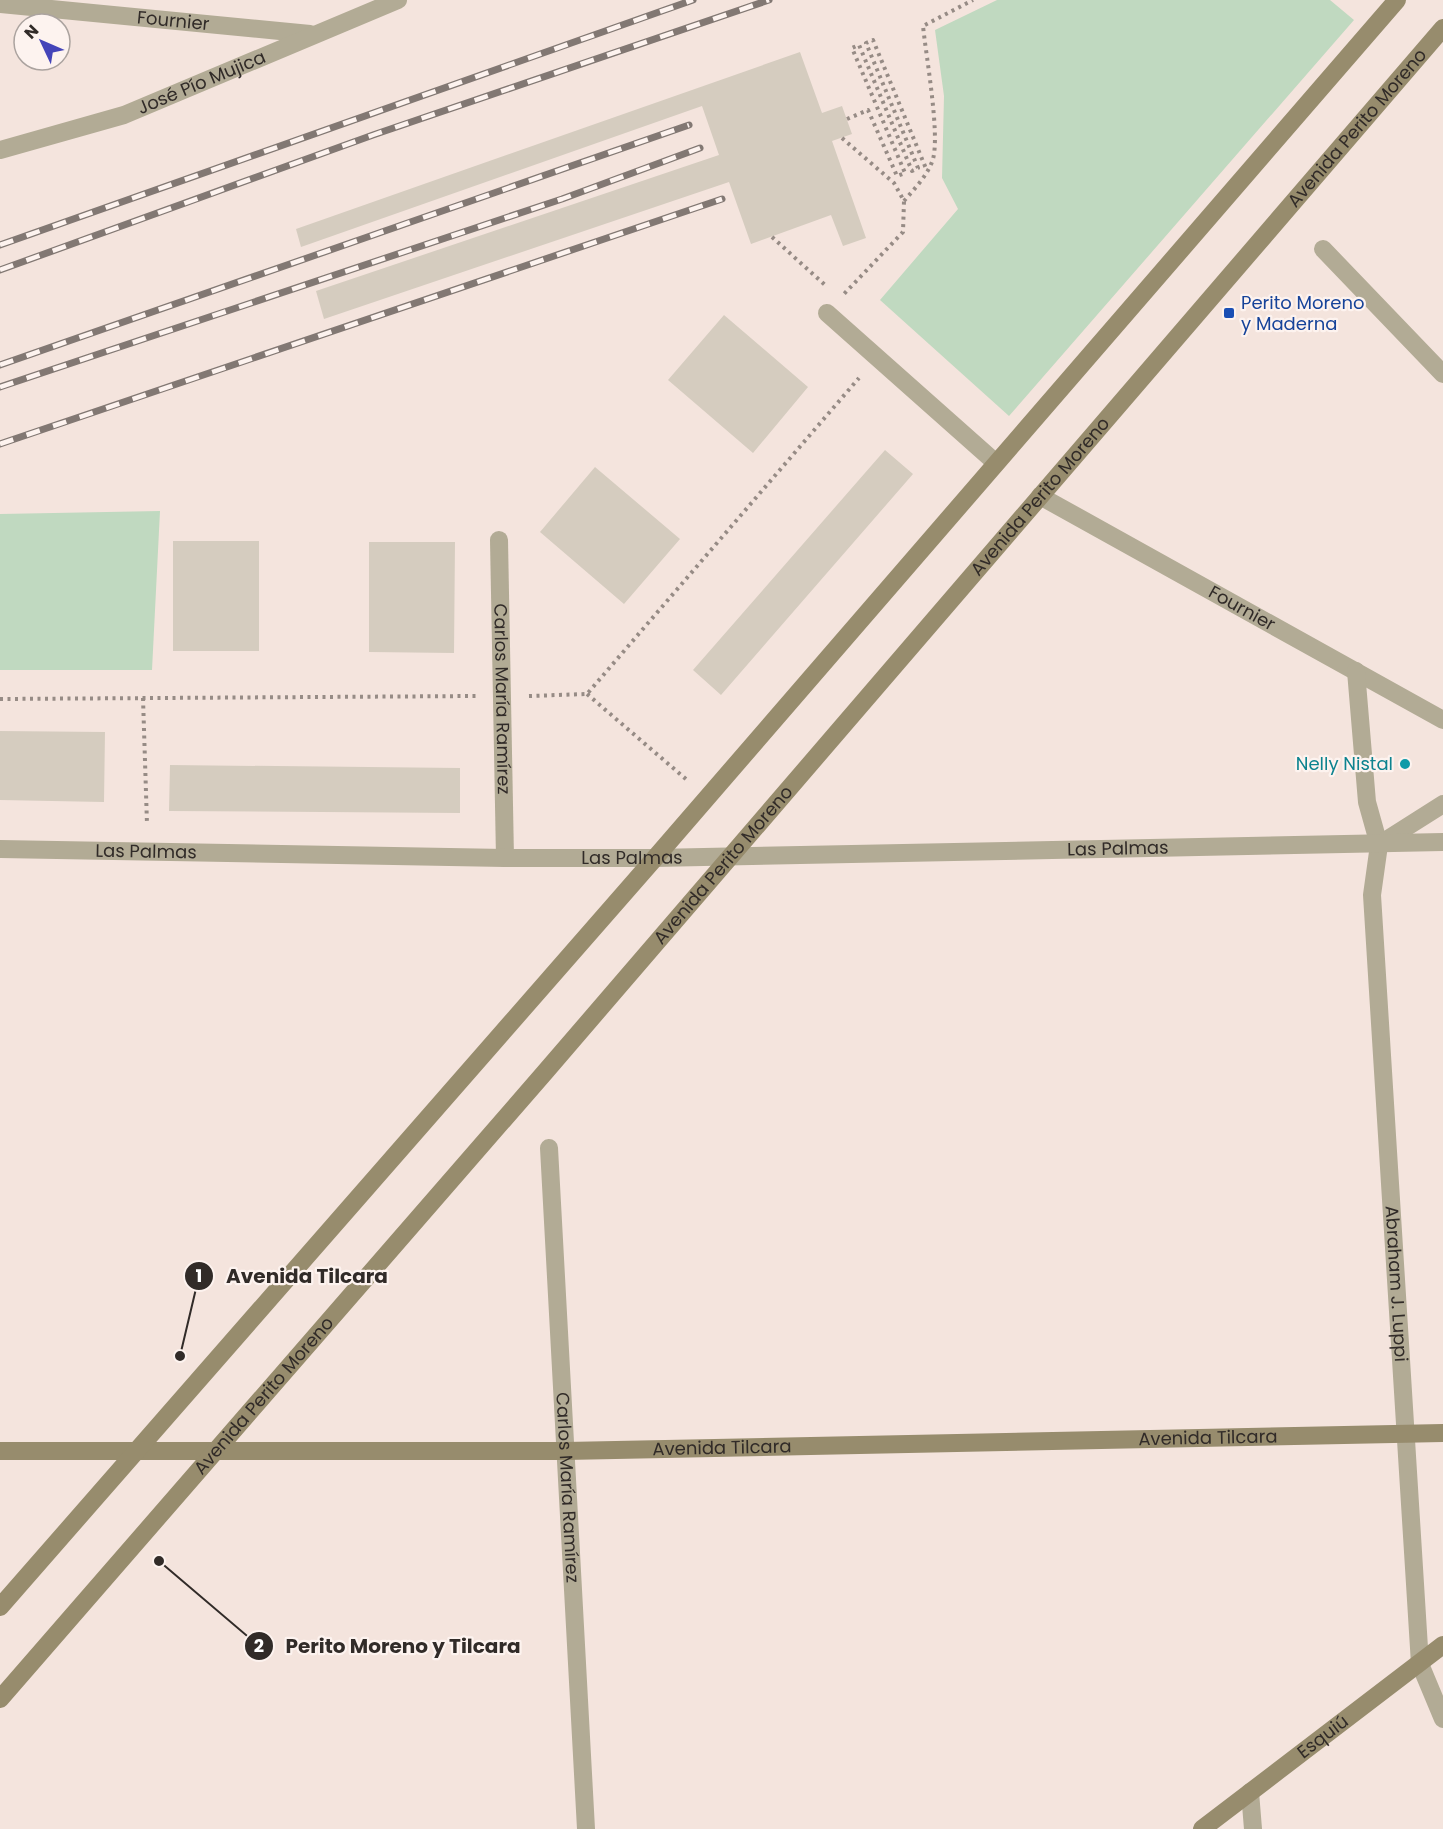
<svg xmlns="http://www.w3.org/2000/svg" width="1443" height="1829" viewBox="0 0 1443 1829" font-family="Poppins,sans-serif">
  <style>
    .green { fill: #c0d9c0 }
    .building { fill: #d5ccbf }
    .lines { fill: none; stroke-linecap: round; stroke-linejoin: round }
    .path { stroke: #968b85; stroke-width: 4; stroke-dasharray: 3 4.5; stroke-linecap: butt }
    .street { stroke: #b2ab95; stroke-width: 18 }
    .secondary { stroke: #978c6d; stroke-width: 18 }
    .rail-casing { stroke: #827873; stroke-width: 7 }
    .rail { stroke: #fdf3ef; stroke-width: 4.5; stroke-dasharray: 14; stroke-linecap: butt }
    .transit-dot { fill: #1a4fb4; stroke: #fdf3ef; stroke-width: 2 }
    .culture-dot { fill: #0f9aa8; stroke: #fdf3ef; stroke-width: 2 }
    .labels { text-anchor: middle; stroke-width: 4.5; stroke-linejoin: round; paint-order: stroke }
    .street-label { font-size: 18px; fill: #312b28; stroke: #fdf3ef }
    .transit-label { font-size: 18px; fill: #164399; stroke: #fdf3ef; text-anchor: start }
    .culture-label { font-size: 18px; fill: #0d838f; stroke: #fdf3ef; text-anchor: end }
    .leader { fill: none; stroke: #312b28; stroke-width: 2 }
    .callout-dot { fill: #312b28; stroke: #fdf3ef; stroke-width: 2 }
    .mark-label { font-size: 18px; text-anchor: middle; font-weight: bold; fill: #fff }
    .callout-label { font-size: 20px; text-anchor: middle; font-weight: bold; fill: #312b28; stroke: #fdf3ef; stroke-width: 4.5; stroke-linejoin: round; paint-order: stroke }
  </style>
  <rect width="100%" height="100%" fill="#f4e4dd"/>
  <path class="green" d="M 997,0 L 1330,0 L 1354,20 L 1009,416 L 880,300 L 958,209 L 942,178 L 944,96 L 935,30 Z
    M 160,511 L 152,670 L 0,670 L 0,514 Z"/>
  <path class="building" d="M 800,52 L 822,113 L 842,106 L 852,134 L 832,141 L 866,238 L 843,246 L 831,215 L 751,244 L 729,182 L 324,319 L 316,291 L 719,155 L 702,106 L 301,247 L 296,229 Z
    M 724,315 L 808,387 L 753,453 L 668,380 Z
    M 885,450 L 913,474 L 721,695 L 693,670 Z
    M 595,467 L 680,539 L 624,604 L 540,532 Z
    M 173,541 L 259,541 L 259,651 L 173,651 Z
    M 369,542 L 455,542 L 454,653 L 369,652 Z
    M 0,731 L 105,732 L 104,802 L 0,800 Z
    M 170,765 L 460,768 L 460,813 L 169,811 Z"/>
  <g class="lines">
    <path class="path" d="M 847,119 L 868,110 L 897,176 L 905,173 L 852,48 L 859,45 L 912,171 L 918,168 L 866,43 L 873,40 L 927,171
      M 842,138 L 894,183 L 904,201 L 903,232 L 844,294
      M 904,201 C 915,188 928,175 933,159 C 940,133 926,56 923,26 L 973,0
      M 772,237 L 825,285
      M 587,694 L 687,780
      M 529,696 L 587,694 L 859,378
      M 143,698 L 147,824
      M 0,699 L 476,696"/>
    <g class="street">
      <path id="s1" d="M 0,4 L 310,34"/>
      <path id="s2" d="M 0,150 L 124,115 L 398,0"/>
      <path d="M 1323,249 L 1443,374"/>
      <path d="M 827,313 L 996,463"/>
      <path id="s3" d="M 1040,496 L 1443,720"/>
      <path id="s4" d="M 499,540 L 505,858"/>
      <path id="s5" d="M 1356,671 L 1367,802 L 1379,845 L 1372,895 L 1420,1664 L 1443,1719"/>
      <path d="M 1380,844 L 1443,804"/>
      <path id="s6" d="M 0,849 L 505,858 L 655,858 L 1443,842"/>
      <path id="s7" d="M 549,1148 L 586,1829"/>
      <path d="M 1250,1792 L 1253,1829"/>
    </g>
    <g class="secondary">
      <path id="s8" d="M 0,1451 L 566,1451 L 1443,1433"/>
      <path d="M 0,1607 L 655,858 L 1397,0"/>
      <path id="s9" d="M 0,1699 L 546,1071 L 1443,28"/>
      <path id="s10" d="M 1202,1829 L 1443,1645"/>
    </g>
    <defs>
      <path id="rail" d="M 0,245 L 693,0
        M 0,270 L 373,135 L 769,0
        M 0,365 L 689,125
        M 0,387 L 562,199 L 700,148
        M 0,444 L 722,199"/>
    </defs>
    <use href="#rail" class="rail-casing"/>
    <use href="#rail" class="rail"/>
  </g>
  <rect class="transit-dot" x="1223" y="307" width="12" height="12" rx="3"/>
  <circle class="culture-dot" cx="1405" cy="764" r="6"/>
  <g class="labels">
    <g class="street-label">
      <text dy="6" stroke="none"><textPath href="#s1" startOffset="174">Fournier</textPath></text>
      <text dy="6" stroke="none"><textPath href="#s2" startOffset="213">José Pío Mujica</textPath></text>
      <text dy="6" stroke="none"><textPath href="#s9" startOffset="2076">Avenida Perito Moreno</textPath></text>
      <text dy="6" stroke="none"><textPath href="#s9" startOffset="1590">Avenida Perito Moreno</textPath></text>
      <text dy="6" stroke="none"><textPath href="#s3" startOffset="231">Fournier</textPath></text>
      <text dy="6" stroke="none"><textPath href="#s4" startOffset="159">Carlos María Ramírez</textPath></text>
      <text dy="6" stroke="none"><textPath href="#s6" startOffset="1118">Las Palmas</textPath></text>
      <text dy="6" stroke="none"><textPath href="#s6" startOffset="146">Las Palmas</textPath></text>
      <text dy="6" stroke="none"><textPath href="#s6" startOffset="632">Las Palmas</textPath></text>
      <text dy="6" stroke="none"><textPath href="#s9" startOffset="1104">Avenida Perito Moreno</textPath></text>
      <text dy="6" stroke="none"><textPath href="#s5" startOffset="616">Abraham J. Luppi</textPath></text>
      <text dy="6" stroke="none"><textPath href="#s9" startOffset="402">Avenida Perito Moreno</textPath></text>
      <text dy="6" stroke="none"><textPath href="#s8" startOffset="1208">Avenida Tilcara</textPath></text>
      <text dy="6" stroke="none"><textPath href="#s8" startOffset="722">Avenida Tilcara</textPath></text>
      <text dy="6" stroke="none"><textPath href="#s7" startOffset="340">Carlos María Ramírez</textPath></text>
      <text dy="6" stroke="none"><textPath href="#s10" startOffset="152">Esquiú</textPath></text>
    </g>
    <g class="transit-label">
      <text x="1241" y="309">Perito Moreno<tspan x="1241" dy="21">y Maderna</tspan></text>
    </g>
    <g class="culture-label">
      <text x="1393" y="770">Nelly Nistal</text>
    </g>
  </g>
  <path class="leader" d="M180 1356L199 1276M159 1561L259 1646"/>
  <g class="callout-dot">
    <circle cx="180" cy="1356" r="6"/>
    <circle cx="159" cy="1561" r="6"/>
    <circle cx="199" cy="1276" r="15"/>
    <circle cx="259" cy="1646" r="15"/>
  </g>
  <g class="mark-label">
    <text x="199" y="1282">1</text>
    <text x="259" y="1652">2</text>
  </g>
  <g class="callout-label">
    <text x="307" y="1283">Avenida Tilcara</text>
    <text x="403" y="1653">Perito Moreno y Tilcara</text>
  </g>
  <g transform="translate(42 42) rotate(314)"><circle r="28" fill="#fdf3ef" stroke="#aba39f" stroke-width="1.5"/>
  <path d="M0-4.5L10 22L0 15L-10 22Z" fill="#4444b9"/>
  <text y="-9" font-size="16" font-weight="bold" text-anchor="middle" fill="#312b28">N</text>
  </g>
</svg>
